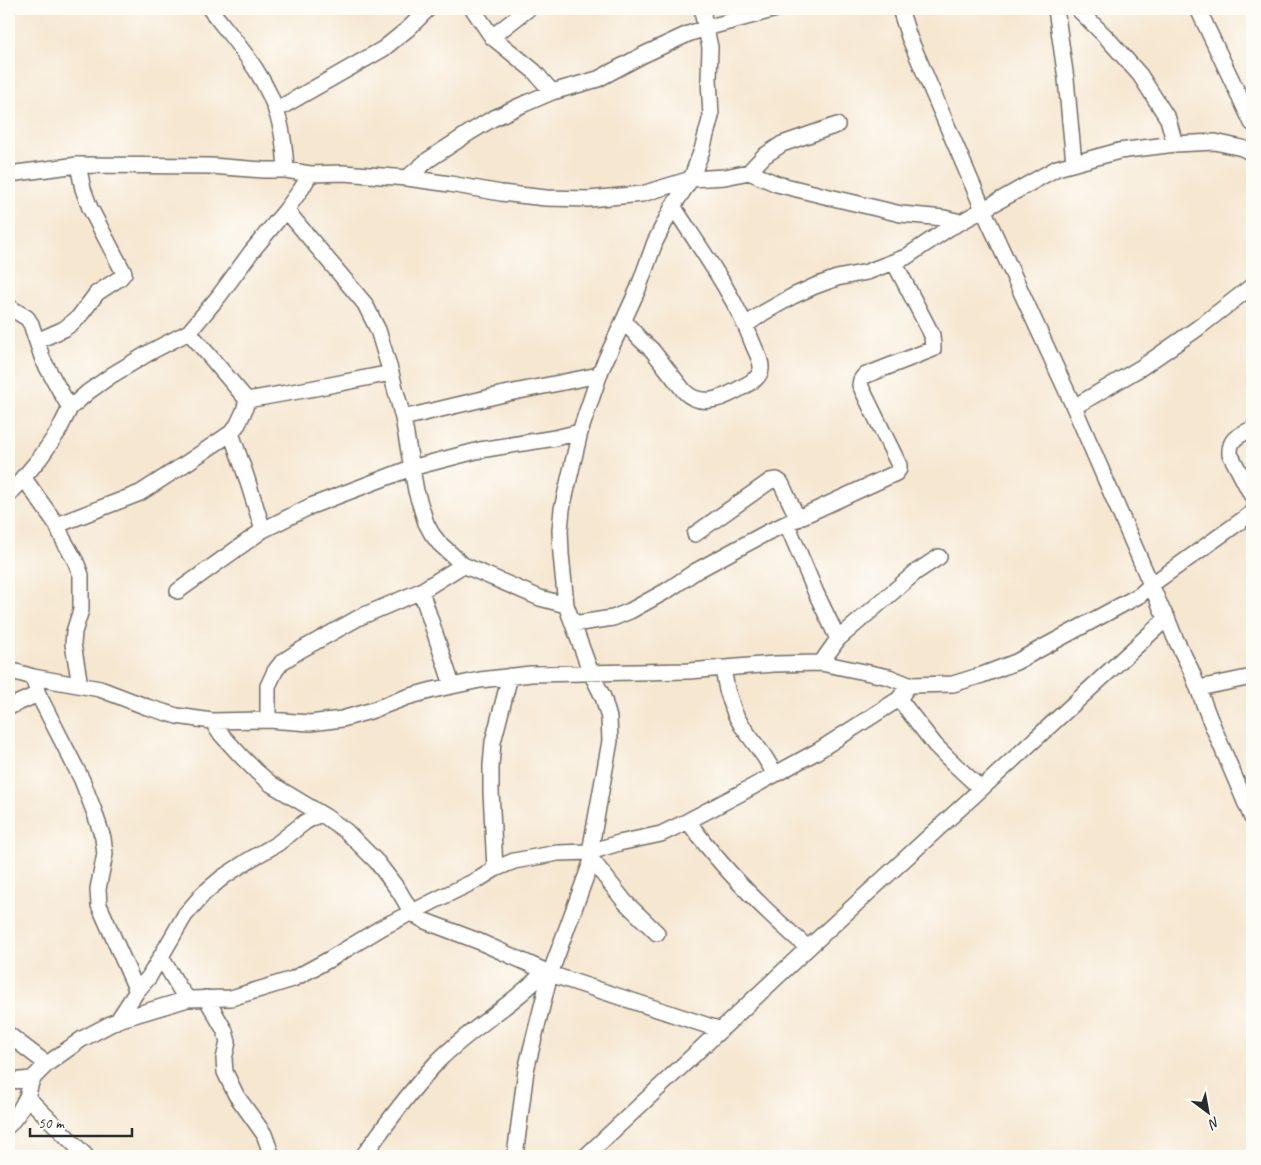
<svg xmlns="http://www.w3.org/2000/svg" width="1261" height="1165" viewBox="0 0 1261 1165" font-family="Caveat,sans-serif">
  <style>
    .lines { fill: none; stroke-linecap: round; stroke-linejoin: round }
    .minor-casing { stroke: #726d65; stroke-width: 18 }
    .minor { stroke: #fff; stroke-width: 15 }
  </style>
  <rect width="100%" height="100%" fill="#fdfcf7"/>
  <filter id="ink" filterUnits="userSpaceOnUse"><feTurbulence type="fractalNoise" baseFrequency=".02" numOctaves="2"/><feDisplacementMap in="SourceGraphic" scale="10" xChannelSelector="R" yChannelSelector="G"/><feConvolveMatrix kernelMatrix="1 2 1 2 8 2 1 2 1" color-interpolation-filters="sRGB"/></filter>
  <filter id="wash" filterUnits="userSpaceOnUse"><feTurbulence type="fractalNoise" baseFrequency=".0096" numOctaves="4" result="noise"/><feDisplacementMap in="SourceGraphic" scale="20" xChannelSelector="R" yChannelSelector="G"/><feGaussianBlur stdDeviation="1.12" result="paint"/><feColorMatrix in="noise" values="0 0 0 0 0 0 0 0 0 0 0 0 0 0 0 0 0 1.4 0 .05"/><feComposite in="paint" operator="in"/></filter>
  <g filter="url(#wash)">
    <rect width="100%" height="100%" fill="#f6e7d1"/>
  </g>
  <g filter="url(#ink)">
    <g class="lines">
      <defs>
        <path id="minor" d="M 210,9 C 237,44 267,76 279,120 C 284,137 285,153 286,170
          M 473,9 L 492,37 L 534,71 L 552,92
          M 900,9 L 909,37 L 983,209 L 1074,407 L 1162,610 L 1167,618 L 1175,638 L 1191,670 L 1209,717 L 1252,818
          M 1056,9 L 1066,79 L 1074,163
          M 1078,9 L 1107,38 L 1140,75 L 1168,119 L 1175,144
          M 1198,9 L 1252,123
          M 492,37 L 528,9
          M 276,110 L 383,49 L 409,28 L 428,9
          M 749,172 L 764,156 L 782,144 L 837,125
          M 9,174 L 78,165 L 211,166 L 263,170 L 286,170 L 310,174 L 344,173 L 407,178 L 450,184 L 501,193 L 546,198 L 589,199 L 642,194 L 691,179 L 725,177 L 749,172 L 777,184 L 825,196 L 901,214 L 944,218 L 961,222 L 1057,168 L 1119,151 L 1175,144 L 1215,142 L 1242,148 L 1252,153
          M 407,178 L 428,160 L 472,131 L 492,119 L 524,104 L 552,92 L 598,79 L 643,55 L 688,34 L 706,28 L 776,9
          M 286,210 L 355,292 L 365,304 L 378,330 L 391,373 L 403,418 L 416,491 L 426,523 L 432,534 L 439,543 L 463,565 L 540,598 L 566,605
          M 9,307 L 27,318 L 31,324 L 43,360 L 59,389 L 70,408
          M 624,321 L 640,339 L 652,350 L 684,391 C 702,410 728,396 746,385 C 753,381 760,377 761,369 C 762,361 756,352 753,344 C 734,294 702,251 673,206
          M 746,325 L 763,313 L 793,296 L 815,286 L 837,278 L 867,272 L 906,257 L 949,228 L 961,222
          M 189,332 L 247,400
          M 37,341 L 64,329 L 78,318 L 97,293 L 120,278 L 124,273 L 90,208 L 83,189 L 78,165
          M 247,400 L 315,388 L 391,373
          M 1074,407 L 1142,367 L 1198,328 L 1252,286
          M 403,418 L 504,394 L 599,375
          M 1252,429 C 1240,435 1229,438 1230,454 L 1252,496
          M 231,433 L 246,476 L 263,530
          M 23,477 L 57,525 L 63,539 L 76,562 L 81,575 L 81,610 L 74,632 L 73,644 L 80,685
          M 9,495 L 40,458 L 58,432 L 70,408 L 88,392 L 112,375 L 152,351 L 189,332 L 219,296 L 252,251 L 286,210 L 302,188 L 310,174
          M 787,524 L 816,593 L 838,639
          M 57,525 L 140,493 L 188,462 L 231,433 L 238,424 L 244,411 L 247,400
          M 695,534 L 770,481 L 777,480 L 781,483 L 798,519
          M 178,591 L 263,530 L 311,506 L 411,468 L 480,450 L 555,438 L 580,432
          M 421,591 L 452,685
          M 573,624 L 613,618 L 630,611 L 668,590 L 696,571 L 768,532 L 896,473 L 899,469 L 899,465 L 860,385 L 861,380 L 864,376 L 933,349 L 932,335 L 894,262
          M 821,663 L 838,639 L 916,572 L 939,557
          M 723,669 L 727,690 L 735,714 L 742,726 L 764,756 L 775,774
          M 9,670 L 33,677 L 100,689 L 147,707 L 177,716 L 212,721 L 268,720 L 310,723 L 342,719 L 370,711 L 407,697 L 433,690 L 480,680 L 531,674 L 689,671 L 774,664 L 821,663 L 889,677 L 909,685 L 953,684 L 982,675 L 1016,662 L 1140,595 L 1151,585 L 1252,513
          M 33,677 L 38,694 L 82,780 L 94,811 L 103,838 L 105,854 L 98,889 L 99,905 L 137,991
          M 1199,688 L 1252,677
          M 899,699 L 935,745 L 952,762 L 981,789
          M 9,707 L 38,694
          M 268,720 L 268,686 L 275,671 L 282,662 L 299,651 L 360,617 L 421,591 L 463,565
          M 212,721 L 219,732 L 241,756 L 257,772 L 271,784 L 326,817 L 346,831 L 377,862 L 399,891 L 412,913 L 425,921 L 478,941 L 545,971
          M 688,821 C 722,869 764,910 808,948
          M 592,860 L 625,902 L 657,933
          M 495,869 L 491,791 L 491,766 L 493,742 L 510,676
          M 161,957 L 180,989 L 188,999
          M 206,998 L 225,1031 L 228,1042 L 224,1059 L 225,1072 L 236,1095 L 264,1134 L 272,1156
          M 118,1020 L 188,999 L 231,998 L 293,979 L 330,959 L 381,928 L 442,897 L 479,879 L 495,869 L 514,861 L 558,853 L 590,852 L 619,843 L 661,834 L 688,821 L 741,793 L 816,752 L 899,699 L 909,685
          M 9,1035 L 47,1064
          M 9,1081 L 32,1079
          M 27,1097 L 86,1156
          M 9,1125 L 17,1115 L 27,1097 L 32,1079 L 47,1064 L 82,1039 L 118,1020 L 137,991 L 149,977 L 185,915 L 204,893 L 223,877 L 249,860 L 277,844 L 305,822 L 320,814
          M 363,1156 C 387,1123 411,1090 439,1060 C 472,1027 513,1005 545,971 L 550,974 L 721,1030
          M 515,1156 L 526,1070 L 550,974 L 592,860 L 590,852 L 610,741 L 609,718 L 603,697 L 591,673 L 566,605 L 561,554 L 560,530 L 562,509 L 580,432 L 601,370 L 638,289 L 655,242 L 673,206 L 691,179 L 702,150 L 711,116 L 709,79 L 710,47 L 703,16 L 704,9
          M 586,1156 L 808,948 L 1167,618"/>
      </defs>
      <use href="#minor" class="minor-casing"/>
      <use href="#minor" class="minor"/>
    </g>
  </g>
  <rect width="1261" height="1165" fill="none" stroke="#fdfcf7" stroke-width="30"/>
  <g transform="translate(1208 1112) rotate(148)" stroke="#fdfcf7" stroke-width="4" paint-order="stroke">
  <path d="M0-4L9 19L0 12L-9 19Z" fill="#2b2b2b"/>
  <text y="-8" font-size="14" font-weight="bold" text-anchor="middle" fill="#2b2b2b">N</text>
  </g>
  <path d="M30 1128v8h102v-8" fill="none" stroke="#2b2b2b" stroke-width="2.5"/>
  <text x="38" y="1128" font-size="15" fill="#2b2b2b" stroke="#fdfcf7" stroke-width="4" paint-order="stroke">50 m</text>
</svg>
